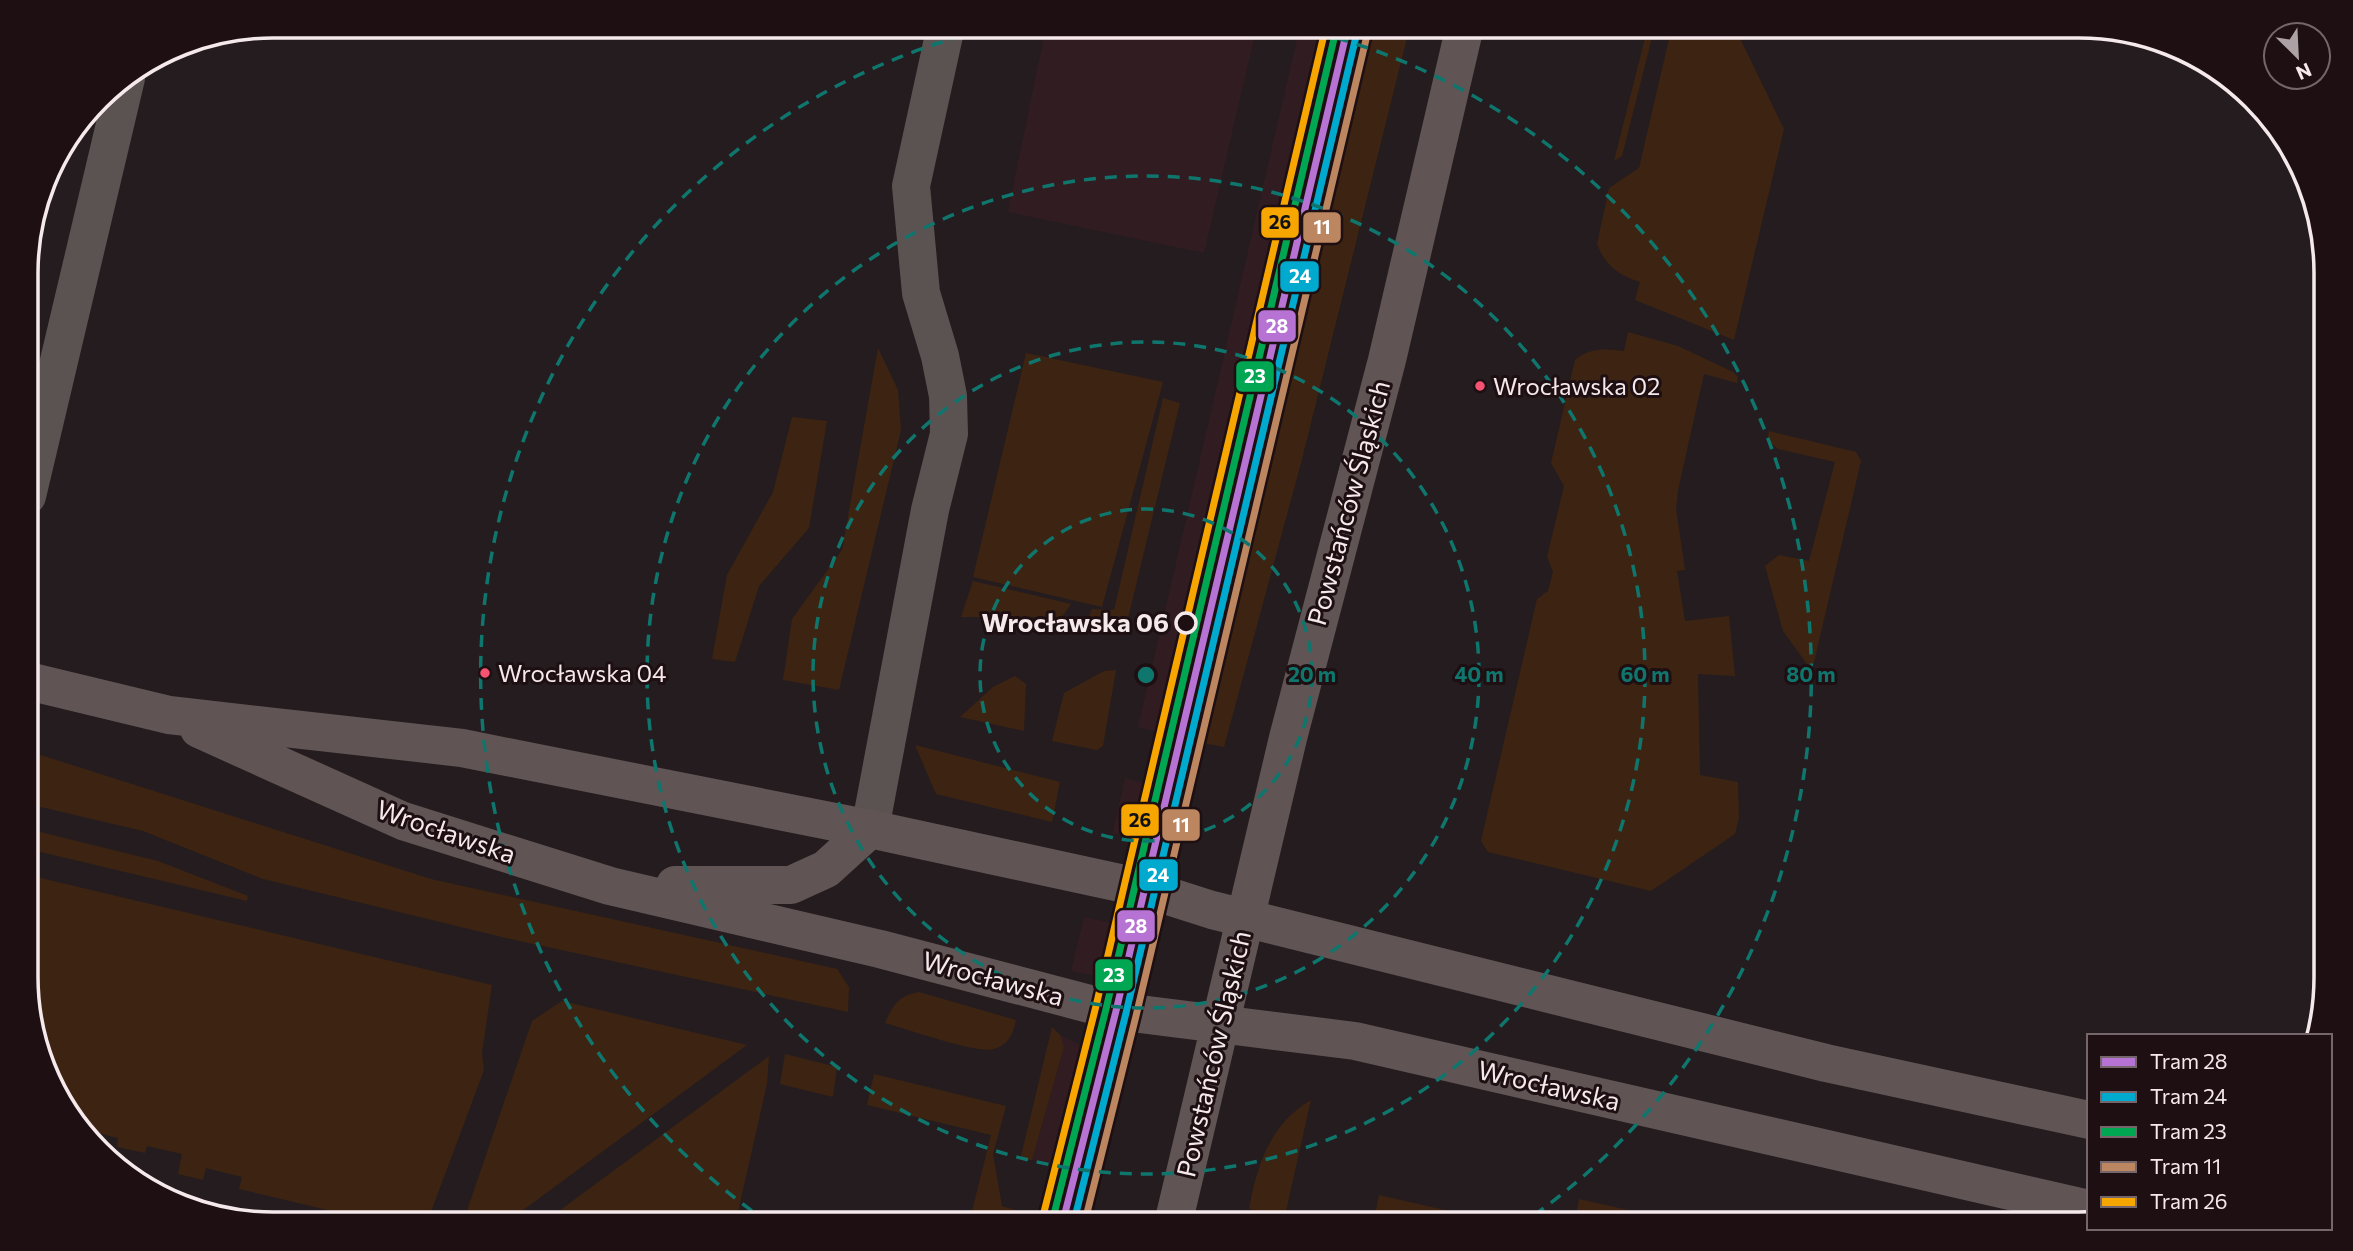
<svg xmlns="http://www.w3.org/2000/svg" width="2353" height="1251" viewBox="0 0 2353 1251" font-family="Commissioner,sans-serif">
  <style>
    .built { fill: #311c22 }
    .green { fill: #3d2412 }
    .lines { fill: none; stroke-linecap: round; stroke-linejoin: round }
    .street { stroke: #5b5252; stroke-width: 38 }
    .secondary { stroke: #605554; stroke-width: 38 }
    .tram-1-casing { stroke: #1e0f13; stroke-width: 12 }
    .tram-2-casing { stroke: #1e0f13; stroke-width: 12 }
    .tram-3-casing { stroke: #1e0f13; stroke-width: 12 }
    .tram-4-casing { stroke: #1e0f13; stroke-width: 12 }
    .tram-5-casing { stroke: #1e0f13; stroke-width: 12 }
    .tram-1 { stroke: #b673d3; stroke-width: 7 }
    .tram-2 { stroke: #00a9ce; stroke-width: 7 }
    .tram-3 { stroke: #00a651; stroke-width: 7 }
    .tram-4 { stroke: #bb8660; stroke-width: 7 }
    .tram-5 { stroke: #f7a600; stroke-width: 7 }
    .ring { fill: none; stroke: #0f766e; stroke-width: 3.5; stroke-dasharray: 12 9 }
    .bus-dot { fill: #f65372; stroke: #1e0f13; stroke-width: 2.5 }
    .stop-dot { fill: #1e0f13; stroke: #f5e9ec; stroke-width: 3.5 }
    .labels { text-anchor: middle; stroke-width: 6; stroke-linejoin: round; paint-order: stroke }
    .bus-label { font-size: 24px; fill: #f5e9ec; stroke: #1e0f13; text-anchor: start }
    .street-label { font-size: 26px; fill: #f5e9ec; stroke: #1e0f13 }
    .stop-label { font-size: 26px; font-weight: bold; fill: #f5e9ec; stroke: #1e0f13; text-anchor: end }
    .rim { fill: none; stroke: #f5e9ec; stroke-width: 3.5 }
    .centre { fill: #0f766e; stroke: #1e0f13; stroke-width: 3.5 }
    .ring-label { font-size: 21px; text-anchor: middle; font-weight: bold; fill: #0f766e; stroke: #1e0f13; stroke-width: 6; stroke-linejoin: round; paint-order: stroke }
    .line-badge { stroke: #1e0f13; stroke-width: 2.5 }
    .badge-label { font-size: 19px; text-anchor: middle; font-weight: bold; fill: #fff }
    .pale-badge-label { font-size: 19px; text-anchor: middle; font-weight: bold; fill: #111 }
  </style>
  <rect width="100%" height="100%" fill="#241c1e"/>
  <path class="built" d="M 1046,26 L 1257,26 L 1204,253 L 1008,212 Z
    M 1300,26 L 1364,26 L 1197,742 L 1138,727 Z
    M 1125,778 L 1181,794 L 1176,811 L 1143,827 L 1112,835 Z
    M 1084,917 L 1146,931 L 1134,984 L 1071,971 Z
    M 1060,1035 L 1088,1049 L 1111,1075 L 1089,1174 L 1032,1160 L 1064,1047 Z"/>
  <path class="green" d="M 1364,26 L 1410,26 L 1301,463 L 1224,747 L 1197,742 Z
    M 1648,26 L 1655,26 L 1622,156 L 1614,161 Z
    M 1672,26 L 1734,26 L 1784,129 L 1734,340 L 1635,300 L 1640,282 C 1618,275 1605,265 1597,244 L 1609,188 L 1639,168 Z
    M 1628,332 L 1678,346 L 1733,372 L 1738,377 L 1737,383 L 1704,374 L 1678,490 L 1676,508 L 1685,570 L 1677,571 L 1685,621 L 1729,616 L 1735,676 L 1698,674 L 1700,775 L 1738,782 L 1739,818 L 1735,834 L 1651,891 L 1488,852 L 1481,841 L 1537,599 L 1548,591 L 1553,572 L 1547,557 L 1564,486 L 1551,463 L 1575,360 C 1590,347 1606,349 1624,351 Z
    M 878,348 L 898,390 L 901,430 L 839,690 L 783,680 L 792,619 L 842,550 Z
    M 1026,353 L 1163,382 L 1102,607 L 973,577 Z
    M 1163,398 L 1180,403 L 1124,635 L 1085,626 L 1092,609 L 1114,610 Z
    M 792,417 L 827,421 L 809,528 L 759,586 L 735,662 L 712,659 L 727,575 L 773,492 Z
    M 1769,431 L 1856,452 L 1861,461 L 1812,671 L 1783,631 L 1765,566 L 1779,555 L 1809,561 L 1835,462 L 1778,449 L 1767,440 Z
    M 973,581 L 1071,604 L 1062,617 L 961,617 Z
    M 1116,670 L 1103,746 L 1097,750 L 1052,741 L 1064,693 L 1104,671 Z
    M 1015,676 L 1026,684 L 1024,731 L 960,717 L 993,687 Z
    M 915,745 L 1060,782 L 1052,822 L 936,794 Z
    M 28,751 L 431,879 L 837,969 L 849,987 L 848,1012 L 506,938 L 263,879 L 143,831 L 28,804 Z
    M 28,829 L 158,861 L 248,896 L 247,901 L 28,849 Z
    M 28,875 L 492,985 L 482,1053 L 484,1070 L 426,1225 L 346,1225 L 348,1215 L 239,1189 L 242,1177 L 206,1168 L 203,1180 L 178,1174 L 182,1154 L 147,1146 L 145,1153 L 117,1147 L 118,1138 L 77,1128 L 28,1010 Z
    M 919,992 L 1016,1020 C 1013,1034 1009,1044 994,1049 C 976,1054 907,1029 885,1023 C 893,1005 898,996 919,992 Z
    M 562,1001 L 747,1045 L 503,1225 L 462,1225 L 532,1021 Z
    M 1052,1027 L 1060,1035 L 1064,1047 L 1032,1160 L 1020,1160 Z
    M 785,1054 L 837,1067 L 833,1097 L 780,1084 Z
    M 769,1056 L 767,1084 L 735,1225 L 540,1225 Z
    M 874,1074 L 1006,1106 L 993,1154 L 1002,1206 L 1022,1212 L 1019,1225 L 1008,1225 L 972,1211 L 991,1135 L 867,1105 Z
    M 1311,1100 L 1286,1211 L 1280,1216 L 1249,1209 C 1257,1165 1270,1124 1311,1100 Z
    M 1379,1195 L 1449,1211 L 1451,1219 L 1447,1224 L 1373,1224 Z
    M 1579,1199 L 1691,1224 L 1618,1224 L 1576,1215 Z"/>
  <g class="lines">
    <path class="street" d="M 27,496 L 126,78
      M 870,829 L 930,510 L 949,434 L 948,396 L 940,356 L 921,293 L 911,186 L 946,26"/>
    <path class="secondary" d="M 28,681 L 169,715 L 462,748 L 870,829 L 1143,888 L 1212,910 L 1826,1063 L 2089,1120
      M 199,729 L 403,821 L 610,886 L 880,949 L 1116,1011 L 1355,1041 L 2089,1209
      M 675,885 L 791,885 L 826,869 L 870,829
      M 1173,1224 L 1288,738 L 1387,360 L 1465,26"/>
    <defs>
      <path id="tram-1" d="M 1062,1225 L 1116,1011 L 1348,26"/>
      <path id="tram-2" d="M 1073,1225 L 1126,1013 L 1358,28"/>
      <path id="tram-3" d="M 1052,1222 L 1106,1009 L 1337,26"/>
      <path id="tram-4" d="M 1084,1225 L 1136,1016 L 1368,31"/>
      <path id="tram-5" d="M 1042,1220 L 1096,1006 L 1326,26"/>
    </defs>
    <use href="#tram-1" class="tram-1-casing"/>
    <use href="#tram-2" class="tram-2-casing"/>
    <use href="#tram-3" class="tram-3-casing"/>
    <use href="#tram-4" class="tram-4-casing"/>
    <use href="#tram-5" class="tram-5-casing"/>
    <use href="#tram-1" class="tram-1"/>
    <use href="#tram-2" class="tram-2"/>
    <use href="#tram-3" class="tram-3"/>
    <use href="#tram-4" class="tram-4"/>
    <use href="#tram-5" class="tram-5"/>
  </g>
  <g class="ring">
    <circle cx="1146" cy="675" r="166"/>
    <circle cx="1146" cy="675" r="333"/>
    <circle cx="1146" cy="675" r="499"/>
    <path d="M769 1223A665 665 0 0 1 996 27M1296 27A665 665 0 0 1 1523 1223"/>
  </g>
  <g class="bus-dot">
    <circle cx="1480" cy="386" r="6"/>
    <circle cx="485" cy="673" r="6"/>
  </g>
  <circle class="stop-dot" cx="1186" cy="623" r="10"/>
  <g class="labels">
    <g class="bus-label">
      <text x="1493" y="395">Wrocławska 02</text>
      <text x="498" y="682">Wrocławska 04</text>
    </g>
    <g class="street-label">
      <text transform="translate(1349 503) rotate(-75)" y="9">Powstańców Śląskich</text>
      <text transform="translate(446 832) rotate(19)" y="9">Wrocławska</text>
      <text transform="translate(993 979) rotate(15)" y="9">Wrocławska</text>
      <text transform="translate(1214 1054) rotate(-77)" y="9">Powstańców Śląskich</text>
      <text transform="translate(1549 1086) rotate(13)" y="9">Wrocławska</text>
    </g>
    <g class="stop-label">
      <text x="1169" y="632">Wrocławska 06</text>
    </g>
  </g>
  <path d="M0 0H2353V1251H0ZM273 38H2079A235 235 0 0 1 2314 273V977A235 235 0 0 1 2079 1212H273A235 235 0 0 1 38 977V273A235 235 0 0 1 273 38Z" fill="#1e0f13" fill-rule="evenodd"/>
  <path class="rim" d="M273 38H2079A235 235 0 0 1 2314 273V977A235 235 0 0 1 2079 1212H273A235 235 0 0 1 38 977V273A235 235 0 0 1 273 38Z"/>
  <circle cx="1146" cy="675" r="10" class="centre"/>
  <g class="ring-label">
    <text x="1312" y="682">20 m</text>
    <text x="1479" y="682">40 m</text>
    <text x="1645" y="682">60 m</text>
    <text x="1811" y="682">80 m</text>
  </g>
  <g class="line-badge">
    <rect x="1260" y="206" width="40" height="33" rx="7" fill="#f7a600"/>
    <rect x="1302" y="211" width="40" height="33" rx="7" fill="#bb8660"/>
    <rect x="1279" y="260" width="41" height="33" rx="7" fill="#00a9ce"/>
    <rect x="1257" y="309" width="40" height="34" rx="7" fill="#b673d3"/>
    <rect x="1235" y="360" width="40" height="33" rx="7" fill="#00a651"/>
    <rect x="1120" y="803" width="40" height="34" rx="7" fill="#f7a600"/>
    <rect x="1161" y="808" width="40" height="34" rx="7" fill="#bb8660"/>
    <rect x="1138" y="858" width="41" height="34" rx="7" fill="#00a9ce"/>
    <rect x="1116" y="909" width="40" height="34" rx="7" fill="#b673d3"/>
    <rect x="1094" y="958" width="40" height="34" rx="7" fill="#00a651"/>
  </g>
  <g class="badge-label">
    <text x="1322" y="234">11</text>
    <text x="1300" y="283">24</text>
    <text x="1277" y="333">28</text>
    <text x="1255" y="383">23</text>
    <text x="1181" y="832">11</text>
    <text x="1158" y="882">24</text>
    <text x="1136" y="933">28</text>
    <text x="1114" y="982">23</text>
  </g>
  <g class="pale-badge-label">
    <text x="1280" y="229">26</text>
    <text x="1140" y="827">26</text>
  </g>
  <rect x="2087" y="1034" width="245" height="196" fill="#1e0f13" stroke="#74666a" stroke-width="2"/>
  <rect x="2101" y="1057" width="35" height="10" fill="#b673d3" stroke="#74666a" stroke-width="2"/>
  <text x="2150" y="1069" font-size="21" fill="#f5e9ec">Tram 28</text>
  <rect x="2101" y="1092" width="35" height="10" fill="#00a9ce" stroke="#74666a" stroke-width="2"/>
  <text x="2150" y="1104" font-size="21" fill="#f5e9ec">Tram 24</text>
  <rect x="2101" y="1127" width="35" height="10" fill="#00a651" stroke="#74666a" stroke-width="2"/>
  <text x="2150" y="1139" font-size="21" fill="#f5e9ec">Tram 23</text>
  <rect x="2101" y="1162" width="35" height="10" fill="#bb8660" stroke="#74666a" stroke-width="2"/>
  <text x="2150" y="1174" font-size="21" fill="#f5e9ec">Tram 11</text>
  <rect x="2101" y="1197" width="35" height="10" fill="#f7a600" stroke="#74666a" stroke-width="2"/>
  <text x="2150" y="1209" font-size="21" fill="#f5e9ec">Tram 26</text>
  <g transform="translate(2297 56) rotate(156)"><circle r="33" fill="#1e0f13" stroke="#74666a" stroke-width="2"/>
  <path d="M0-5L12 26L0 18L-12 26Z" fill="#aca1a4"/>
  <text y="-10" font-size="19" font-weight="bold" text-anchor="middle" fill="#f5e9ec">N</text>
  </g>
</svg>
